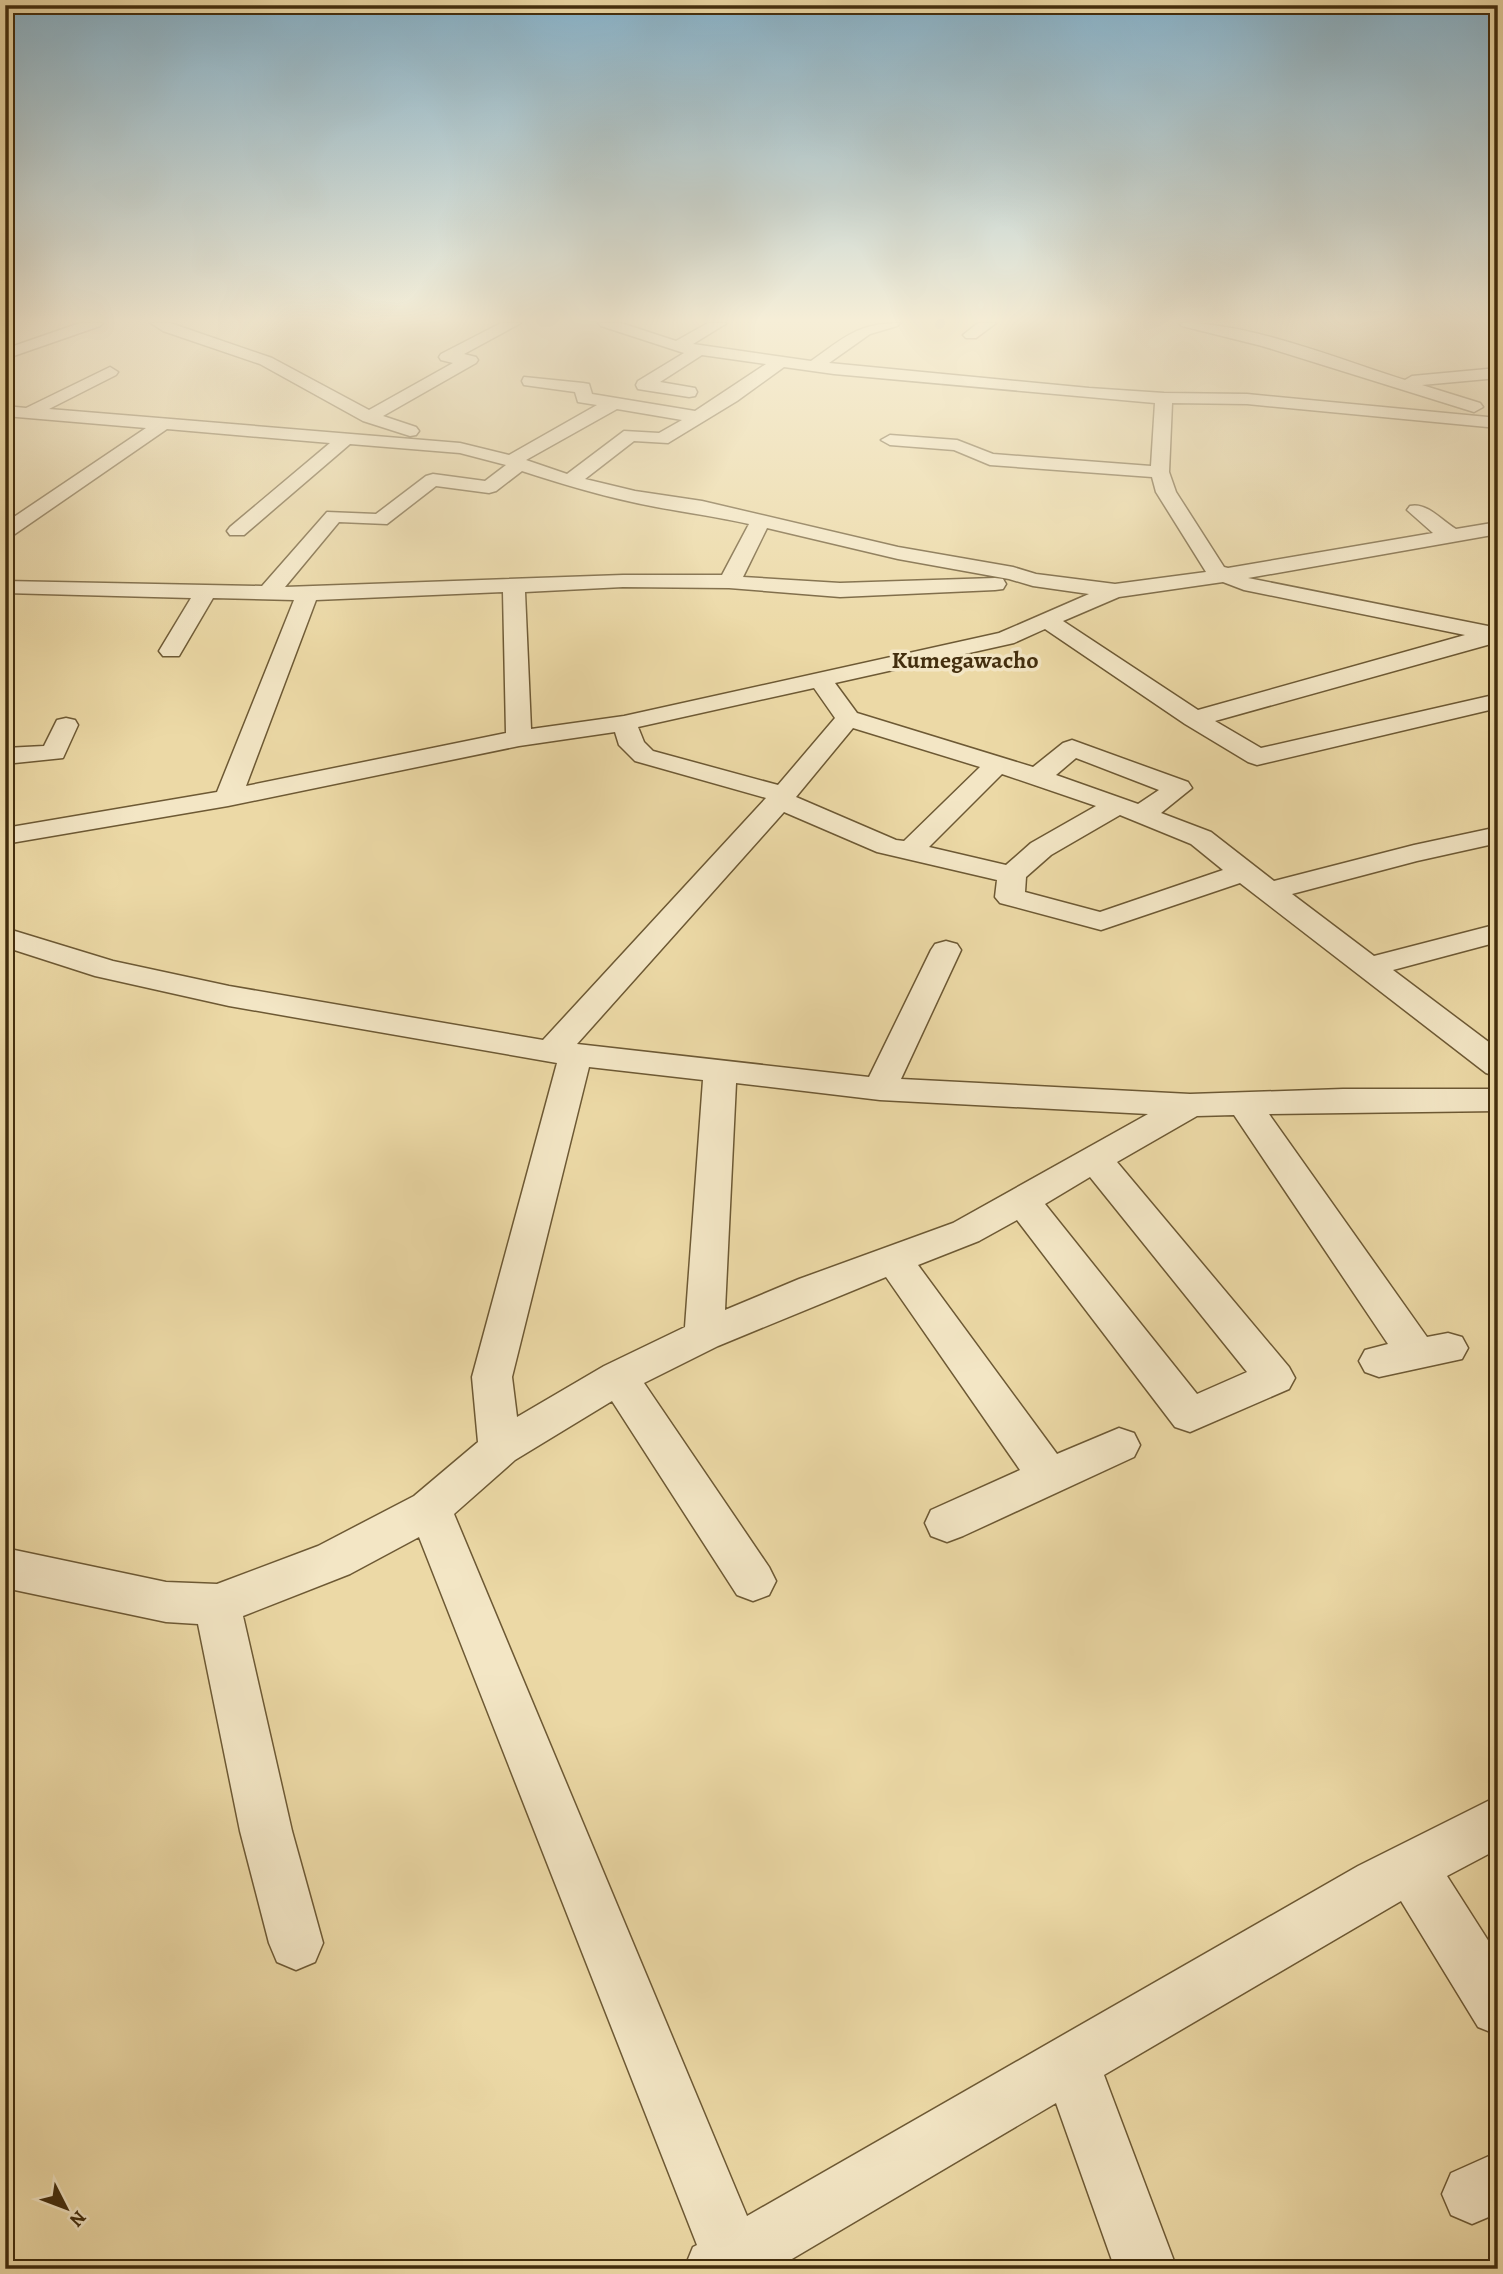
<svg xmlns="http://www.w3.org/2000/svg" width="1503" height="2274" viewBox="0 0 1503 2274" font-family="Alegreya,serif">
  <style>
    .lines { fill: none; stroke-linecap: round; stroke-linejoin: round }
    .minor-casing { stroke: #6d5934; stroke-width: 3 }
    .minor { fill: #f3e6c5; fill-rule: evenodd }
    .labels { text-anchor: middle; stroke-width: 7; stroke-linejoin: round; paint-order: stroke }
    .far-quarter-label { font-size: 24px; font-weight: bold; fill: #432e0e; stroke: #f3e6c5 }
  </style>
  <rect width="100%" height="100%" fill="#ecd9a6"/>
  <filter id="stains"><feTurbulence type="fractalNoise" baseFrequency=".00286" numOctaves="4"/><feColorMatrix values="0 0 0 0 .2 0 0 0 0 .09 0 0 0 0 .02 0 0 0 .5 -.17"/></filter>
  <radialGradient id="worn" r=".72"><stop offset=".6" stop-color="#630" stop-opacity="0"/><stop offset="1" stop-color="#630" stop-opacity=".3"/></radialGradient>
  <g class="lines">
    <defs>
      <path id="minor" d="M 80,323 L 103,323 L 100,326 L 5,359 L 5,349 Z
        M 151,323 L 170,323 L 272,358 L 369,410 L 453,363 L 441,360 L 439,357 L 441,354 L 501,323 L 521,323 L 464,354 L 476,357 L 478,360 L 476,363 L 383,416 L 416,427 L 419,431 L 416,435 L 410,436 L 363,421 L 260,364 L 163,331 Z
        M 598,323 L 621,323 L 676,341 L 708,323 L 727,323 L 693,344 L 811,361 C 844,338 857,323 900,323 L 897,326 L 870,334 L 829,363 L 1089,388 L 1164,393 L 1247,394 L 1498,418 L 1498,428 L 1247,404 L 1172,403 L 1169,472 L 1176,492 L 1224,567 L 1228,568 L 1433,533 L 1407,510 L 1410,506 C 1427,502 1442,521 1456,529 L 1498,522 L 1498,534 L 1248,578 L 1498,628 L 1498,642 L 1215,721 L 1261,748 L 1498,694 L 1498,708 L 1257,765 L 1248,762 L 1185,724 L 1045,629 L 1014,643 L 835,683 L 857,713 L 1033,767 L 1063,743 L 1072,740 L 1188,782 L 1192,788 L 1161,813 L 1211,832 L 1274,881 L 1414,845 L 1498,827 L 1498,843 L 1417,861 L 1292,894 L 1374,956 L 1498,924 L 1498,942 L 1393,970 L 1498,1049 L 1498,1077 L 1486,1073 L 1240,883 L 1101,930 L 1000,903 L 995,897 L 997,880 L 877,852 L 784,812 L 577,1044 L 869,1077 L 931,950 L 935,944 L 946,941 L 957,944 L 961,950 L 901,1079 L 1190,1094 L 1343,1089 L 1498,1089 L 1498,1111 L 1269,1114 L 1427,1337 L 1448,1333 L 1462,1337 L 1468,1348 L 1462,1359 L 1379,1377 L 1365,1372 L 1359,1361 L 1365,1350 L 1388,1344 L 1234,1115 L 1197,1116 L 1117,1162 L 1289,1367 L 1295,1378 L 1289,1389 L 1190,1432 L 1175,1427 L 1017,1220 L 979,1241 L 918,1265 L 1057,1454 L 1119,1428 L 1134,1433 L 1140,1445 L 1134,1457 L 963,1536 L 947,1542 L 931,1536 L 925,1523 L 931,1510 L 1020,1470 L 886,1277 L 718,1346 L 644,1383 L 769,1567 L 776,1581 L 769,1595 L 753,1601 L 737,1595 L 612,1401 L 515,1460 L 454,1514 L 747,2216 L 1358,1866 L 1498,1796 L 1498,1849 L 1447,1876 L 1498,1956 L 1498,2035 L 1478,2027 L 1401,1901 L 1104,2075 L 1177,2269 L 1115,2269 L 1056,2103 L 775,2269 L 684,2269 L 693,2247 L 697,2245 L 419,1537 L 350,1574 L 243,1616 L 292,1831 L 323,1943 L 315,1962 L 296,1970 L 277,1962 L 269,1943 L 240,1831 L 198,1624 L 166,1622 L 5,1588 L 5,1548 L 166,1582 L 217,1584 L 318,1546 L 414,1496 L 478,1442 L 472,1377 L 557,1063 L 229,1006 L 95,976 L 5,947 L 5,928 L 113,961 L 229,986 L 543,1040 L 766,798 L 635,761 L 619,745 L 615,732 L 519,746 L 228,806 L 5,844 L 5,828 L 217,792 L 294,600 L 213,598 L 179,656 L 163,656 L 159,651 L 191,598 L 5,593 L 5,581 L 262,586 L 327,512 L 376,514 L 426,476 L 433,474 L 485,481 L 506,465 L 460,453 L 350,444 L 244,535 L 230,535 L 227,531 L 230,527 L 330,443 L 167,429 L 12,536 L 5,538 L 5,523 L 146,428 L 5,416 L 5,406 L 26,408 L 110,367 L 118,372 L 116,375 L 49,409 L 460,443 L 509,455 L 597,405 L 578,402 L 575,392 L 524,385 L 522,381 L 524,377 L 583,383 L 589,384 L 592,394 L 695,411 L 766,364 L 702,355 L 660,382 L 695,388 L 697,392 L 695,396 L 689,397 L 644,390 L 638,389 L 636,385 L 638,381 L 684,353 L 601,326 ZM 784,367 L 834,374 L 1155,403 L 1151,466 L 993,454 L 957,440 L 890,435 L 881,440 L 890,445 L 954,450 L 990,465 L 1152,477 L 1156,492 L 1206,572 L 1115,584 L 1036,574 L 1013,567 L 898,547 L 702,501 L 635,491 L 585,479 L 634,441 L 668,443 L 737,401 ZM 617,409 L 682,420 L 659,433 L 624,431 L 567,474 L 526,460 ZM 522,471 C 559,483 595,494 632,502 C 671,511 710,515 749,524 L 722,575 L 623,575 L 285,587 L 339,522 L 387,524 L 436,486 L 489,493 L 496,491 ZM 767,528 L 898,559 L 1009,579 L 1033,586 L 1089,594 L 999,633 L 624,716 L 531,729 L 525,592 L 623,587 L 729,588 L 840,597 L 995,590 L 1003,589 L 1006,584 L 1003,579 L 995,578 L 840,583 L 743,577 ZM 1223,582 L 1244,590 L 1465,635 L 1198,710 L 1063,621 L 1119,597 ZM 503,592 L 506,733 L 246,786 L 316,600 ZM 814,688 L 835,718 L 778,785 L 653,751 L 644,742 L 638,727 ZM 853,728 L 980,767 L 904,841 L 896,840 L 796,797 ZM 1076,758 L 1159,790 L 1138,804 L 1056,775 ZM 1002,774 L 1096,806 L 1031,843 L 1006,865 L 929,847 ZM 1120,815 L 1191,844 L 1223,870 L 1100,912 L 1025,892 L 1026,877 L 1051,855 ZM 589,1067 L 703,1080 L 685,1327 L 604,1366 L 517,1417 L 512,1377 ZM 736,1083 L 880,1100 L 1148,1114 L 953,1223 L 799,1279 L 725,1310 ZM 1090,1177 L 1247,1372 L 1197,1394 L 1045,1204 Z
        M 978,323 L 996,323 L 976,338 L 966,338 L 963,335 Z
        M 1179,323 C 1249,322 1337,359 1405,380 L 1412,376 L 1498,368 L 1498,378 L 1422,385 L 1480,403 L 1483,407 L 1474,412 L 1262,346 L 1182,326 Z
        M 66,718 L 75,720 L 78,725 L 63,758 L 5,764 L 5,748 L 44,746 L 57,720 Z
        M 1498,2152 L 1498,2213 L 1472,2224 L 1451,2215 L 1442,2194 L 1451,2173 Z"/>
    </defs>
    <use href="#minor" class="minor-casing"/>
    <use href="#minor" class="minor"/>
  </g>
  <linearGradient id="sky" x2="0" y2="1"><stop stop-color="#88b6d0"/><stop offset="0.5" stop-color="#f6eed7"/><stop offset="1" stop-color="#f6eed7" stop-opacity="0"/></linearGradient>
  <rect width="1503" height="641" fill="url(#sky)"/>
  <g class="labels">
    <g class="far-quarter-label">
      <text x="965" y="668">Kumegawacho</text>
    </g>
  </g>
  <rect width="1503" height="2274" fill="none" stroke="#ecd9a6" stroke-width="28"/>
  <rect x="7" y="7" width="1489" height="2260" fill="none" stroke="#432e0e" stroke-width="3.5"/>
  <rect x="14" y="14" width="1475" height="2246" fill="none" stroke="#432e0e" stroke-width="2"/>
  <g transform="translate(66 2208) rotate(132)" stroke="#f3e6c5" stroke-width="5" paint-order="stroke">
  <path d="M0-5L12 26L0 18L-12 26Z" fill="#432e0e"/>
  <text y="-10" font-size="19" font-weight="bold" text-anchor="middle" fill="#432e0e">N</text>
  </g>
  <rect width="100%" height="100%" filter="url(#stains)"/>
  <rect width="100%" height="100%" fill="url(#worn)"/>
</svg>
